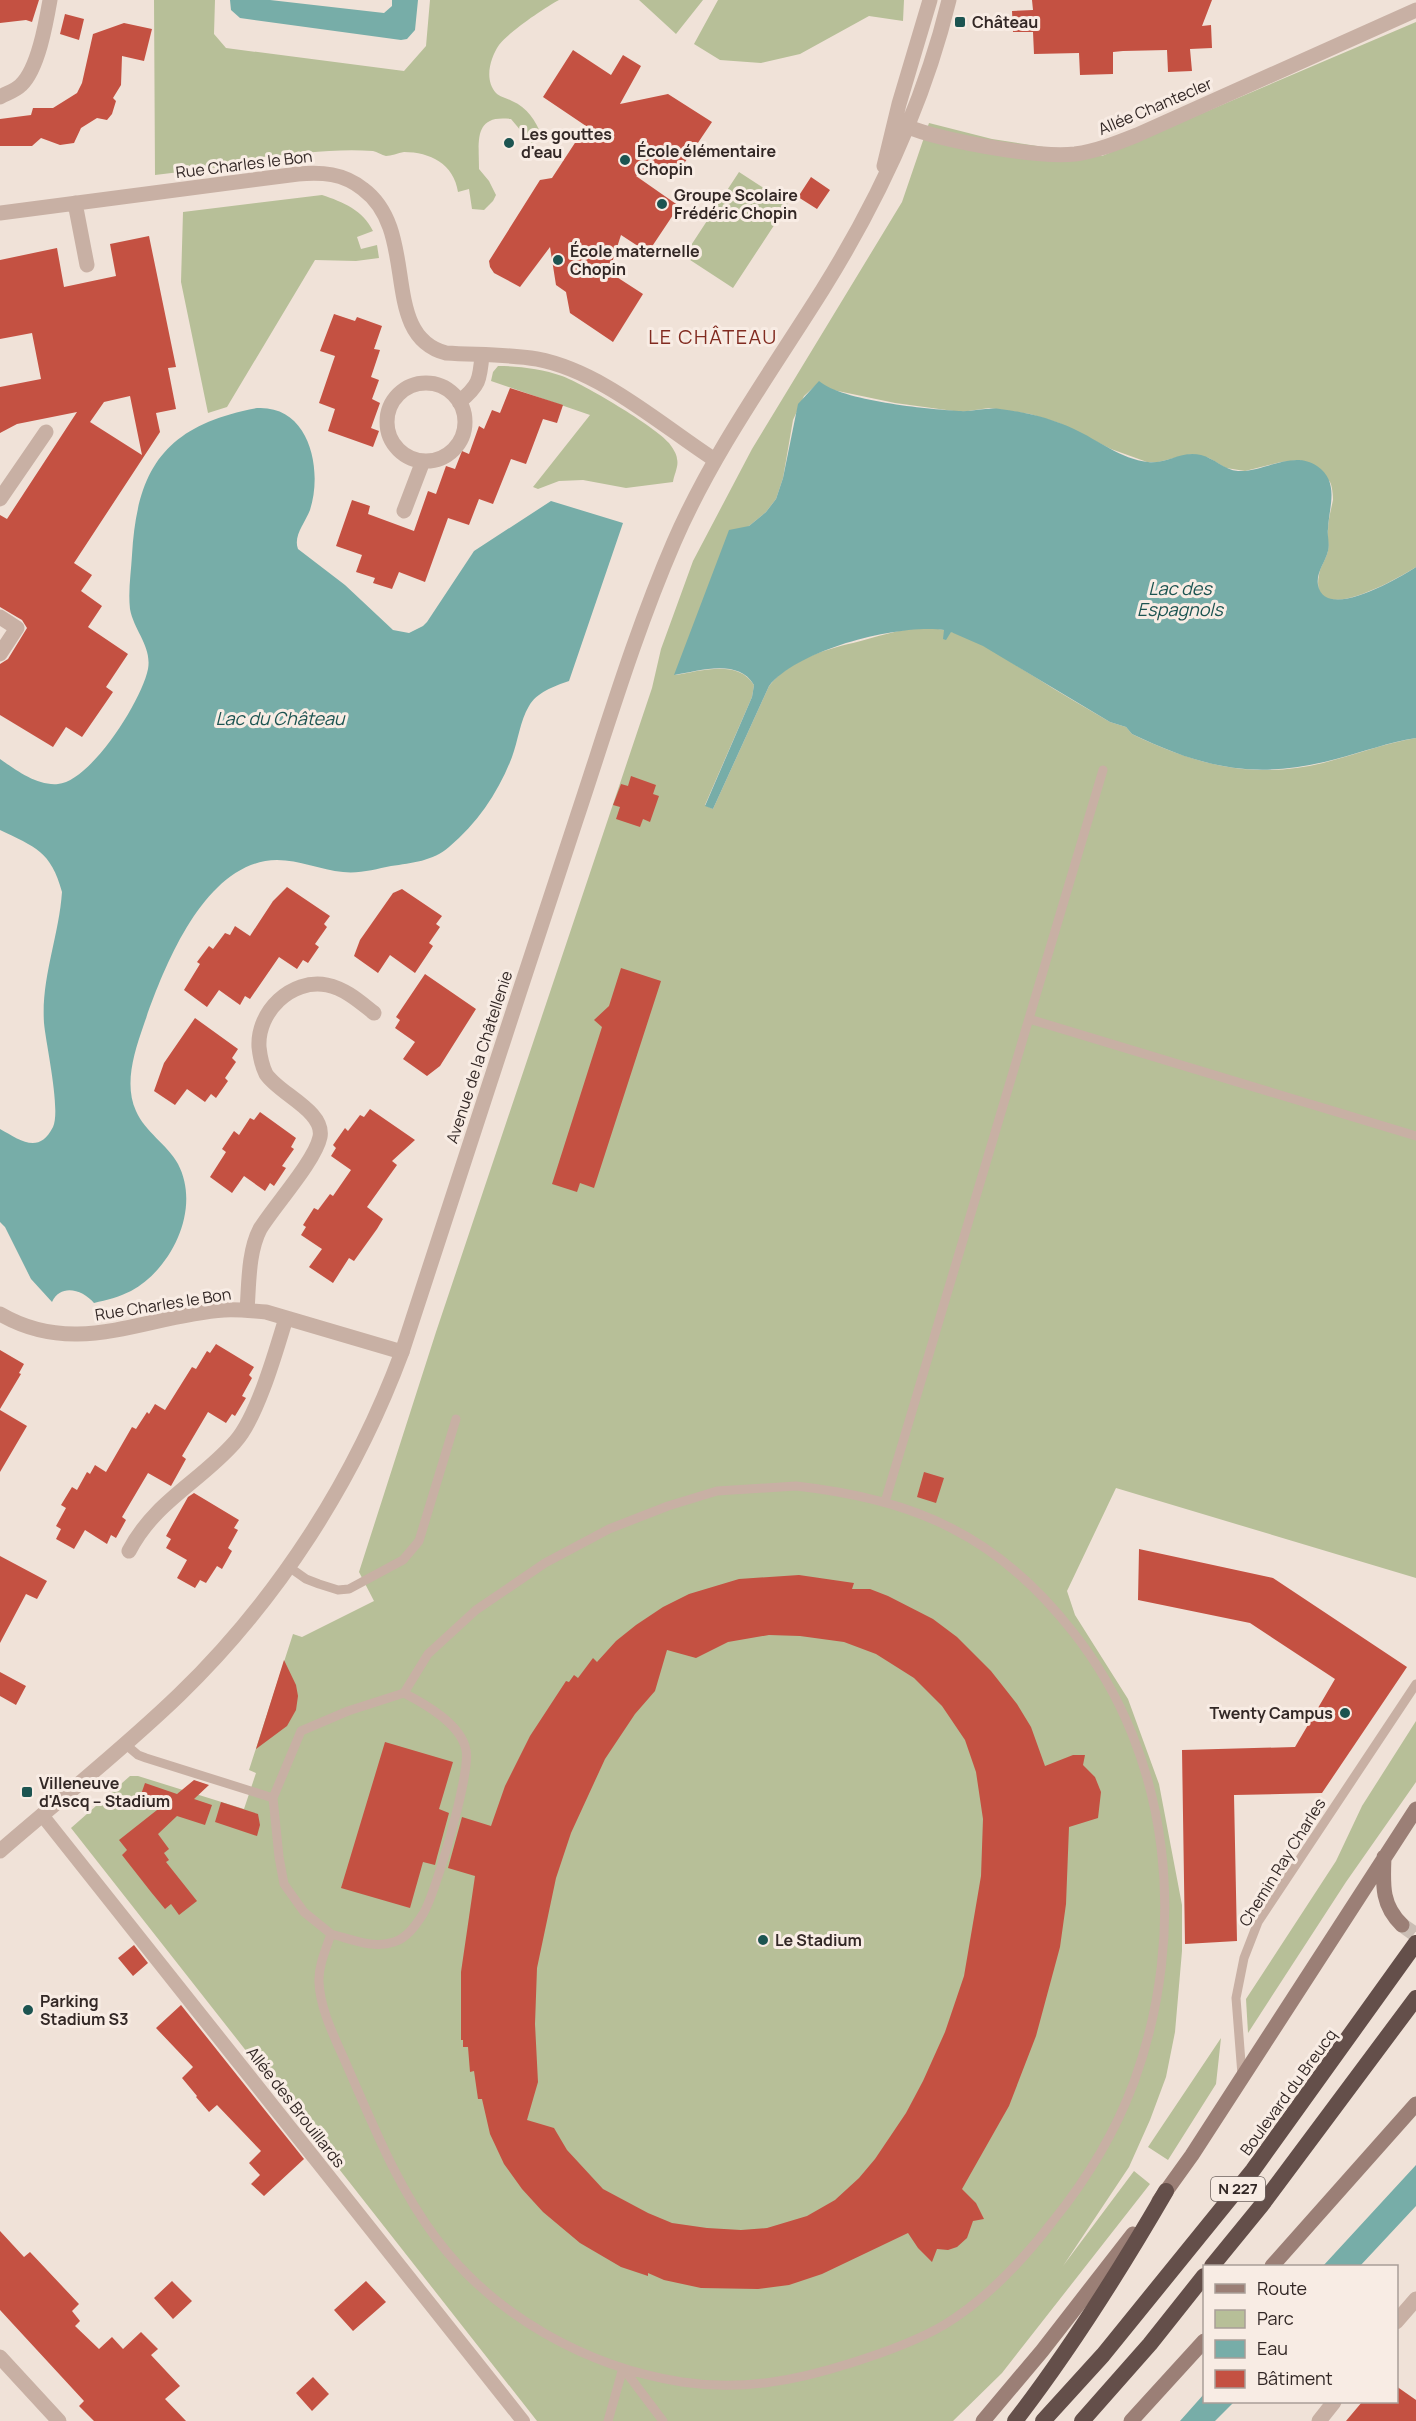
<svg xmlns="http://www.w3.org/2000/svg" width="1416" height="2421" viewBox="0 0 1416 2421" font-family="Manrope,sans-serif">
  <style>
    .green { fill: #b7bf98 }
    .water { fill: #77ada8 }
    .building { fill: #c45142; fill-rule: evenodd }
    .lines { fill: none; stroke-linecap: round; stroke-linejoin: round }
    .secondary-tunnel { stroke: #cabdb4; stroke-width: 15; stroke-dasharray: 15 8; stroke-linecap: butt }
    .service { stroke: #c8b0a4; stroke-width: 9 }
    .pedestrian { stroke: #c8b0a4; stroke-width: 14 }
    .minor { stroke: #c8b0a4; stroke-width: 15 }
    .tertiary { stroke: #c8b0a4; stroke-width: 15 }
    .secondary { stroke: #9b7f76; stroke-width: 15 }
    .trunk { stroke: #644f4a; stroke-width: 16 }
    .poi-dot { fill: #1c5451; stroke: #f8ece4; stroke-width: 2 }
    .labels { text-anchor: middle; stroke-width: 6; stroke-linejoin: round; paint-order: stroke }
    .shield { fill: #f8ece4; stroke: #6e635f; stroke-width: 1.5 }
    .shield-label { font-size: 15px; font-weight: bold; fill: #332826 }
    .poi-label { font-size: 16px; font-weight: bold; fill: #332826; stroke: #f8ece4; text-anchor: start }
    .street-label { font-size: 16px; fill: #332826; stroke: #f8ece4 }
    .water-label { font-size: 18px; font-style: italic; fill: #1c5451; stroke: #f8ece4 }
    .quarter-label { font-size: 20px; letter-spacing: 1.5px; fill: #812b20; stroke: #f8ece4 }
  </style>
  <rect width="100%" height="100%" fill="#f0e2d8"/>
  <path class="green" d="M 154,0 L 215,0 L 214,34 L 226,48 L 404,71 L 426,46 L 430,0 L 559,0 C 544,8 509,32 499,45 C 490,58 484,80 496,93 C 500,97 507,98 512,101 C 528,108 535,120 542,136 L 532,144 L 511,119 C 473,114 479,141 479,169 L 489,181 L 496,195 L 493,201 L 484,210 L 472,209 L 469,189 L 458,192 C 454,164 430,152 404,152 C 398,153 391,156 386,156 C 382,155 377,152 373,151 C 336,148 298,154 262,157 L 262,162 L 155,175 Z
    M 639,0 L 703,0 L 676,34 Z
    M 718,0 L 904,0 L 903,21 L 869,16 L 800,54 L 761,63 L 720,60 L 694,44 Z
    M 1416,22 L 1416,567 C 1399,578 1308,630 1319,575 C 1320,567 1325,561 1327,554 C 1330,547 1327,538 1328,531 C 1328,520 1331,510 1333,500 C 1333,495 1332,485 1330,482 C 1324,473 1308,466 1300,460 L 1281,462 L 1245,471 L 1226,468 L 1209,458 L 1191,454 L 1158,462 L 1147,462 L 1111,449 L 1059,423 L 1030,414 L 989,408 L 961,412 L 895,403 L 833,390 L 824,386 L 815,386 L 804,396 L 793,420 L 783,478 L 776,499 L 766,512 L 749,526 L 675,675 C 701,671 738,659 754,685 L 752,697 L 705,805 L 713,809 L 769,686 C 789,661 822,650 853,643 C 877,637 903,627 929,628 C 968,630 1003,658 1035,677 C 1060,693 1085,707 1110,722 L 1126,727 L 1132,734 C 1196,765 1253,780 1323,763 C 1354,755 1385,743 1416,738 L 1416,1578 L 1116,1488 L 1067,1591 L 1075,1615 L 1128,1699 L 1159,1784 L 1182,1905 L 1182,1951 L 1175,2032 L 1166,2077 L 1150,2120 L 1129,2167 L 1063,2266 L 1134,2171 L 1150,2184 L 1002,2373 L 953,2421 L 537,2421 L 71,1828 L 130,1776 L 138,1776 L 244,1809 L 256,1773 L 249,1770 L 293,1634 L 302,1637 L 374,1601 L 359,1572 L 436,1332 L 652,688 L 661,649 L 693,561 L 752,449 L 902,202 L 929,123 L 992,139 L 1102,156 Z
    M 739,172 L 788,204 L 733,288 L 684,256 Z
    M 322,195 C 343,202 363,210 373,231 L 357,237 L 361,249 L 377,245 L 379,258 L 356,261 L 315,260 L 227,407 L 208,413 L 181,282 L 183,212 Z
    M 498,366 C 519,366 542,369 562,376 C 582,383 656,427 669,443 C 672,447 677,454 677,459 C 679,466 674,475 673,482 L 626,488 L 583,480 L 559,481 L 538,489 L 533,487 L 590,415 L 491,381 L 493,372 Z
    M 1416,1721 L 1416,1782 L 1346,1882 L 1248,2033 L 1246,1999 L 1336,1861 L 1362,1806 Z
    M 1221,2038 L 1216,2084 L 1168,2160 L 1148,2147 Z"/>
  <path class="water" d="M 230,0 L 270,0 L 384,13 L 392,6 L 392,0 L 418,0 L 415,30 L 407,39 L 401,40 L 240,18 L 231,10 Z
    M 819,381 C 842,401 927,409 959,411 C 973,412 986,407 1000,409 C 1025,412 1050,418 1074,429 C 1098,440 1121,459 1148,462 C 1167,464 1182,450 1201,455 C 1214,458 1224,470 1238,471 C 1263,473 1293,449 1317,466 C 1340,482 1329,506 1328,529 C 1327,536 1330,544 1328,551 C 1325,563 1316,572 1318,585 C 1325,622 1399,578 1416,567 L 1416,738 C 1389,742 1363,752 1336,759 C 1257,780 1205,769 1132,734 L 1126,727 L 1110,722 L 983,646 L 951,632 L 946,640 L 943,639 L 944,630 C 898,624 799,649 769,686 L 713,809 L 705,806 L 752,697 L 754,685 C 738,658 700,671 674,675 L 729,530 L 749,526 L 766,512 L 776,499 L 783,478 L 798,404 Z
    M 257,408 C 310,405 323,470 310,510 C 305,523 293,536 298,549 L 345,585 L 393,630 L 409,633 L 423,626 L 427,622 L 474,551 L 551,501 L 623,523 L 569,681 C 554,686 536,693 529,706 C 520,721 518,741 512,757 C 499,791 478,823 449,847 C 433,861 412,863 391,866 C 376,869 359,874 343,872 C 321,870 299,860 277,860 C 204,861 163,969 143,1027 C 134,1053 124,1085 136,1111 C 145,1132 167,1144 178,1164 C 201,1208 173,1268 131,1291 C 119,1297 107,1300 94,1303 C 83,1290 61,1283 52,1302 L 31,1279 L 5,1227 L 0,1222 L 0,1129 C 20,1140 39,1155 53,1127 C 61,1110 46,1045 44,1023 C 41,978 59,936 62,892 C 51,851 35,847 0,830 L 0,759 C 16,770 37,786 58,784 C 91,781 142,700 148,669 C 152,646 134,631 130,609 C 128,591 131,573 132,555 C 137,466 167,425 257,408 Z
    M 1416,2165 L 1416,2206 L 1360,2266 L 1323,2266 Z
    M 1204,2394 L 1204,2402 L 1234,2402 L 1215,2421 L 1180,2421 Z"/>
  <path class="building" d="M 0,0 L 39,0 L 32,22 L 26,20 L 0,23 Z
    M 1032,0 L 1212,0 L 1202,26 L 1211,25 L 1212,48 L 1190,49 L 1192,71 L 1168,72 L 1167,50 L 1123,51 L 1113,52 L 1113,74 L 1080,75 L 1079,53 L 1034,54 L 1033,32 L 1013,32 L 1012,11 L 1033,10 Z
    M 65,14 L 84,19 L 79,40 L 60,34 Z
    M 124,23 L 152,29 L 144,61 L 122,56 L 121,85 L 113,98 L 116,101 L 112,114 L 107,120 L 97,118 L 81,128 L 74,143 L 60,145 L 41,138 L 32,146 L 0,146 L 0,119 L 31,115 L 33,108 L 53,108 L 77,93 L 82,83 L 93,34 Z
    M 573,50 L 611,75 L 623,55 L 641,66 L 620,104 L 668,94 L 712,122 L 683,165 L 636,176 L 679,206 L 651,248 L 644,250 L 621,235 L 609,272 L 643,294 L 613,342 L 570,313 L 566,292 L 556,285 L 550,247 L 520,287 L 494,273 L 490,267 L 489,261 L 540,180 L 552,178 L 586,126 L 543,97 Z
    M 811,177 L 830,190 L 817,209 L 798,197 Z
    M 149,236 L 176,367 L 168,368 L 176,409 L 156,413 L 160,432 L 74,563 L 92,575 L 81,591 L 102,606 L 88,627 L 128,654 L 106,687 L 113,692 L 82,737 L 66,727 L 53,747 L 0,715 L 0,664 L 8,659 L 27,628 L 22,620 L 0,607 L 0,515 L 7,519 L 77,412 L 17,424 L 0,433 L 0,387 L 41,379 L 32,333 L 0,339 L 0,260 L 57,248 L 64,287 L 116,276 L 110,244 ZM 130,396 L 142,455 L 90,422 L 104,402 Z
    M 334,314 L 355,321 L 357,317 L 382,326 L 374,349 L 380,350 L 371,377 L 379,380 L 372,399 L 380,403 L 371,428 L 379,431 L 373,447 L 328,431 L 335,409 L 319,403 L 335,356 L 320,351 Z
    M 510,388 L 563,405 L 557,423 L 543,419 L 526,464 L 511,459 L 493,504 L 479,499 L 469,525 L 448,518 L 425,582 L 399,572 L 392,589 L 373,583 L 375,578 L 356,572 L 362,555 L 336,546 L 352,500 L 370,506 L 368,514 L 414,531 L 428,491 L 436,494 L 446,466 L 455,469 L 462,451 L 469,454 L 479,426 L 484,429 L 492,410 L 500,413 Z
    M 631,776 L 656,785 L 653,794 L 659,796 L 650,822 L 643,819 L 640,827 L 616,819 L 620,807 L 613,805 L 621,784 L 628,786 Z
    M 287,887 L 330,916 L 324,924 L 327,927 L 315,944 L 319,947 L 308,963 L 303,960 L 297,969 L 279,957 L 250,999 L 245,996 L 240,1005 L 219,990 L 207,1007 L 184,990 L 200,964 L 197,962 L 209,946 L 213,949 L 225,933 L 230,935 L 235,926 L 250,936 L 273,901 Z
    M 402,889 L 442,916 L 436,924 L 440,927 L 429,943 L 433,946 L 415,973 L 390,955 L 378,973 L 354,956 L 360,940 L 393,893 Z
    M 621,968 L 661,981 L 594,1188 L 580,1183 L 577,1192 L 552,1184 L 602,1027 L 594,1020 L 609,1006 Z
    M 425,974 L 476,1009 L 440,1066 L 427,1076 L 403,1059 L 415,1042 L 395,1028 L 400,1020 L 396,1017 Z
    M 195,1018 L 238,1049 L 232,1058 L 236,1062 L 225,1078 L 228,1081 L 216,1098 L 211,1094 L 205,1102 L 187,1089 L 175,1105 L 154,1091 L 164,1063 Z
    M 370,1109 L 415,1140 L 392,1161 L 397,1165 L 367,1207 L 383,1219 L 377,1229 L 354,1261 L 349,1258 L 333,1283 L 309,1267 L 322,1249 L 301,1235 L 306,1227 L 303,1225 L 314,1208 L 318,1210 L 330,1194 L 333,1196 L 351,1170 L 331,1156 L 336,1148 L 333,1145 L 345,1128 L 348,1131 L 360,1115 L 364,1117 Z
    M 260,1112 L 296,1138 L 291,1147 L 294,1149 L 282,1166 L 286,1168 L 274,1186 L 270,1183 L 265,1191 L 244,1176 L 232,1193 L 210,1177 L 226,1152 L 222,1149 L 234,1131 L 239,1135 L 250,1118 L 254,1120 Z
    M 216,1344 L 254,1367 L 249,1375 L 252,1378 L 242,1396 L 246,1398 L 235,1416 L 232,1414 L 226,1423 L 208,1412 L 182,1456 L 186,1459 L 171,1486 L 148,1473 L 122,1517 L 126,1520 L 116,1538 L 111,1535 L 107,1544 L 85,1530 L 74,1549 L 56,1539 L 61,1529 L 56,1526 L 66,1508 L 61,1505 L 72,1487 L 77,1490 L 87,1472 L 90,1474 L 95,1465 L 106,1472 L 132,1427 L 136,1429 L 147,1412 L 149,1414 L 155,1404 L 165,1410 L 192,1367 L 196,1369 L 207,1351 L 210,1353 Z
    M 0,1350 L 24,1364 L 19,1373 L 21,1374 L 0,1409 Z
    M 0,1410 L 27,1426 L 0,1472 Z
    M 924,1472 L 944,1478 L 936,1503 L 917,1497 Z
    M 194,1493 L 239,1520 L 234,1528 L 238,1530 L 228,1548 L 232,1551 L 222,1569 L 217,1566 L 206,1583 L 200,1580 L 195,1588 L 177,1578 L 187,1560 L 166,1548 L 171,1539 L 166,1536 L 188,1497 Z
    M 1139,1549 L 1273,1578 L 1407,1667 L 1322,1793 L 1234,1795 L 1237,1941 L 1185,1944 L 1182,1750 L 1295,1747 L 1335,1679 L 1250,1623 L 1138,1600 Z
    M 0,1556 L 47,1581 L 37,1599 L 26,1594 L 0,1643 Z
    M 799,1575 L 854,1583 L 852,1589 L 870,1589 L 888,1596 L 933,1619 L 957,1637 L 991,1671 L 1017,1704 L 1031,1727 L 1045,1766 L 1073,1755 L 1085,1755 L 1083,1765 L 1095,1777 L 1101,1792 L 1098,1818 L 1069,1827 L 1066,1904 L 1060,1947 L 1036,2036 L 1009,2106 L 962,2189 L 976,2203 L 984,2219 L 973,2221 L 967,2238 L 957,2247 L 948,2250 L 937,2249 L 932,2262 L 918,2248 L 908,2233 L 822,2274 L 789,2285 L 758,2289 L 701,2288 L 664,2280 L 648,2273 L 648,2276 L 621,2267 L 580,2243 L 543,2212 L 522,2189 L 504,2164 L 490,2134 L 482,2099 L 478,2099 L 474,2071 L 470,2072 L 468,2047 L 463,2047 L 463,2040 L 461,2040 L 461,1972 L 475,1876 L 448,1868 L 462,1817 L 491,1826 L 505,1786 L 530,1736 L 566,1681 L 569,1682 L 574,1675 L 578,1678 L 593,1658 L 597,1662 L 616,1641 L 636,1625 L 663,1607 L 689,1594 L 739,1579 ZM 769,1635 L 800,1636 L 844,1642 L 876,1654 L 914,1678 L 942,1706 L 965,1740 L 976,1772 L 983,1819 L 981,1876 L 964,1976 L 945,2032 L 923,2081 L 906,2113 L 875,2159 L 859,2178 L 835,2200 L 807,2216 L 767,2228 L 741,2230 L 707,2228 L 672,2223 L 648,2213 L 603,2189 L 567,2150 L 554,2128 L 527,2120 L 538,2082 L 535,2024 L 537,1968 L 556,1878 L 571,1833 L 605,1759 L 635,1714 L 655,1691 L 667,1650 L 696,1658 L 728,1642 Z
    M 284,1660 L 296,1685 L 298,1696 L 296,1710 L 287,1726 L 256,1749 Z
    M 0,1672 L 26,1686 L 16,1705 L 0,1696 Z
    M 385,1742 L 453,1762 L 439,1809 L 449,1813 L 437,1857 L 435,1865 L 423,1862 L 410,1908 L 341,1888 Z
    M 194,1780 L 209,1785 L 194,1799 L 212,1805 L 205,1825 L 177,1816 L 158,1834 L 169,1849 L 164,1853 L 169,1860 L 166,1862 L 197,1901 L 179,1915 L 171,1904 L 165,1909 L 151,1892 L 122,1855 L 127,1850 L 119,1840 L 157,1810 L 138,1803 L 145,1783 L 177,1794 Z
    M 221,1802 L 258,1814 L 260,1825 L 257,1836 L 215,1822 Z
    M 134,1945 L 148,1963 L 133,1976 L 118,1958 Z
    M 181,2005 L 304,2159 L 264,2196 L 251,2184 L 260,2175 L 249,2163 L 261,2151 L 217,2105 L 209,2112 L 196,2097 L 197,2096 L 182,2078 L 193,2067 L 156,2028 Z
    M 0,2231 L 24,2257 L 30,2252 L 79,2304 L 72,2311 L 80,2321 L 75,2326 L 99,2349 L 112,2337 L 123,2349 L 141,2332 L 158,2349 L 151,2355 L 180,2386 L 165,2399 L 186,2421 L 94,2421 L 79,2406 L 84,2401 L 0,2310 Z
    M 172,2281 L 192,2301 L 173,2319 L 154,2298 Z
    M 366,2281 L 386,2302 L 353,2331 L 334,2310 Z
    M 313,2377 L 329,2394 L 312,2411 L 296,2393 Z
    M 1396,2386 L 1416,2400 L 1416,2421 L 1346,2421 L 1362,2402 L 1396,2402 Z"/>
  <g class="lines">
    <path class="secondary-tunnel" d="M 1402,1925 L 1416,1935"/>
    <path class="service" d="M 1029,1019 L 1416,1136
      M 796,1486 C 850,1492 903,1503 951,1528 C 999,1552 1040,1590 1073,1632 C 1173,1758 1188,1933 1134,2082 C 1115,2133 1087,2179 1053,2221 C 1024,2259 985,2300 944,2325 C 915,2342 883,2353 851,2363 C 795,2381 741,2391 682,2382 C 587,2367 494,2316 436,2238 C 397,2186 374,2127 348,2068 C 337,2042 320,2011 319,1982 C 318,1967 326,1949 331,1934 L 304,1912 L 284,1884 L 279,1857 L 273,1798 L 301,1731 L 348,1711 L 404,1693 L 428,1654 L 476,1610 L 545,1563 L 609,1529 L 668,1506 L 717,1491 Z
      M 885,1502 L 1103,770
      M 289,1567 L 306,1579 L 319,1584 L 338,1590 L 349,1589 L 403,1560 L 419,1541 L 456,1419
      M 125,1744 L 138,1755 L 146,1758 L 273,1798
      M 331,1934 C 351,1939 373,1949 394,1942 C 407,1938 416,1925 423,1914 C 436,1893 471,1772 466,1750 C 461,1724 425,1704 404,1693
      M 1242,2075 L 1236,1998 L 1244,1958 L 1258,1922 L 1416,1684
      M 623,2368 L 663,2421
      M 608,2421 L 623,2368"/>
    <path class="pedestrian" d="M 42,1815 L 523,2421"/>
    <path class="minor" d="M 0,97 C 7,93 15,91 21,85 C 38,69 46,23 50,0
      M 897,122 C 932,140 1037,158 1075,154 C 1097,151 1117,143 1137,135 L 1416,10
      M 75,203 L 87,265
      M 0,213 L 298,174 C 322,172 343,173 363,189 C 421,232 378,335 446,353 C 476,355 507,354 537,359 C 601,371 661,425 715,460
      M387 422a39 39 0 1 1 78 0a39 39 0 1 1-78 0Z
      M 459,402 C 479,386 480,380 482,355
      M 0,499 L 46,432
      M 404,511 L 423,461
      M 0,617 L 17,628 L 0,654
      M 247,1310 C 249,1285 248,1252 260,1229 C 274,1206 315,1161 320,1137 C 325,1111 279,1094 266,1074 C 262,1066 260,1056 259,1047 C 257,1012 291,978 327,985 C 346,989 360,1002 374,1013
      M 0,1314 C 77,1359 146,1315 224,1310 C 238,1309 252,1311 266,1312 L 402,1352
      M 129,1551 C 155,1501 200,1482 235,1442 C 257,1418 276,1351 286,1318
      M 1396,2322 L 1416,2299
      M 0,2357 L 59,2421
      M 1319,2421 L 1334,2402"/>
    <path class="tertiary" d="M 884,166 L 899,104 L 930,0
      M 0,1851 C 60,1799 122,1750 179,1695 C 278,1599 354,1481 402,1352 C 461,1174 517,997 576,820 C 607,727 635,632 674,542 C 713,452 771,372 823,289 C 879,199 924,103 949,0"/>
    <path class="secondary" d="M 1384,1857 C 1383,1884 1381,1905 1402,1925
      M 1159,2201 L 1192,2155 L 1416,1809
      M 1272,2266 L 1416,2104
      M 983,2421 L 1042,2351 L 1133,2234
      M 1131,2421 L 1204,2341"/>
    <path class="trunk" d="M 1212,2266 L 1261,2206 L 1416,1998
      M 1015,2421 C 1072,2347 1119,2272 1166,2191
      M 1043,2421 L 1103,2355 L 1253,2170 L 1416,1943
      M 1082,2421 L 1150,2344 L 1204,2276"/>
  </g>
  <g class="poi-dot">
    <rect x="954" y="16" width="12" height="12" rx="3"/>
    <circle cx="509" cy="143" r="6"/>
    <circle cx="625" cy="160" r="6"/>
    <circle cx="662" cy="204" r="6"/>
    <circle cx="558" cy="260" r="6"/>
    <circle cx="1345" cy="1713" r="6"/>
    <rect x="21" y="1786" width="12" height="12" rx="3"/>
    <circle cx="763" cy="1940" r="6"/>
    <circle cx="28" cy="2010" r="6"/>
  </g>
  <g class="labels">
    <rect class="shield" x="1211" y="2177" width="54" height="24" rx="4.5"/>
    <g class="shield-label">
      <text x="1238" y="2194">N 227</text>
    </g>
    <g class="poi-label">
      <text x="972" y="28">Château</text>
      <text x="521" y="140">Les gouttes<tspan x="521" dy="18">d'eau</tspan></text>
      <text x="637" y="157">École élémentaire<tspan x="637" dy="18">Chopin</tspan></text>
      <text x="674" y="201">Groupe Scolaire<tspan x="674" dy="18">Frédéric Chopin</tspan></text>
      <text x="570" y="257">École maternelle<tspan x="570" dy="18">Chopin</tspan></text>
      <text x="1333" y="1719" text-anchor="end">Twenty Campus</text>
      <text x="39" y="1789">Villeneuve<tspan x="39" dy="18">d'Ascq – Stadium</tspan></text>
      <text x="775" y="1946">Le Stadium</text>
      <text x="40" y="2007">Parking<tspan x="40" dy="18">Stadium S3</tspan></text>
    </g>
    <g class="street-label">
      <text transform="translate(1155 106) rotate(-23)" y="6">Allée Chantecler</text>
      <text transform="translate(244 164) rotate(-7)" y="6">Rue Charles le Bon</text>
      <text transform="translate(479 1057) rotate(-72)" y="6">Avenue de la Châtellenie</text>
      <text transform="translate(163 1304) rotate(-9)" y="6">Rue Charles le Bon</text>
      <text transform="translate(1282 1862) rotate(-58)" y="6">Chemin Ray Charles</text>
      <text transform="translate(1288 2092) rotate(-54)" y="6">Boulevard du Breucq</text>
      <text transform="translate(296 2107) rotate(52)" y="6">Allée des Brouillards</text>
    </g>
    <g class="water-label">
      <text x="1180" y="595">Lac des<tspan x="1180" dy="21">Espagnols</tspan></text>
      <text x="280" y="725">Lac du Château</text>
    </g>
    <g class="quarter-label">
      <text x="713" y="344">LE CHÂTEAU</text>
    </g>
  </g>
  <rect x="1203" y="2265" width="195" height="138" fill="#f8ece4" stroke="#a99e98" stroke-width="1.5"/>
  <rect x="1215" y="2284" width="30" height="9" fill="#9b7f76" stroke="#a99e98" stroke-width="1.5"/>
  <text x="1257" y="2295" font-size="18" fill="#332826">Route</text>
  <rect x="1215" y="2310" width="30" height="18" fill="#b7bf98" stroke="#a99e98" stroke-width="1.5"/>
  <text x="1257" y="2325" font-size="18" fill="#332826">Parc</text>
  <rect x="1215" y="2340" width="30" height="18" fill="#77ada8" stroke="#a99e98" stroke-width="1.5"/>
  <text x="1257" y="2355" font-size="18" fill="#332826">Eau</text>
  <rect x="1215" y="2370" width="30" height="18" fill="#c45142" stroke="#a99e98" stroke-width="1.5"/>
  <text x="1257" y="2385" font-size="18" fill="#332826">Bâtiment</text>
</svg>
